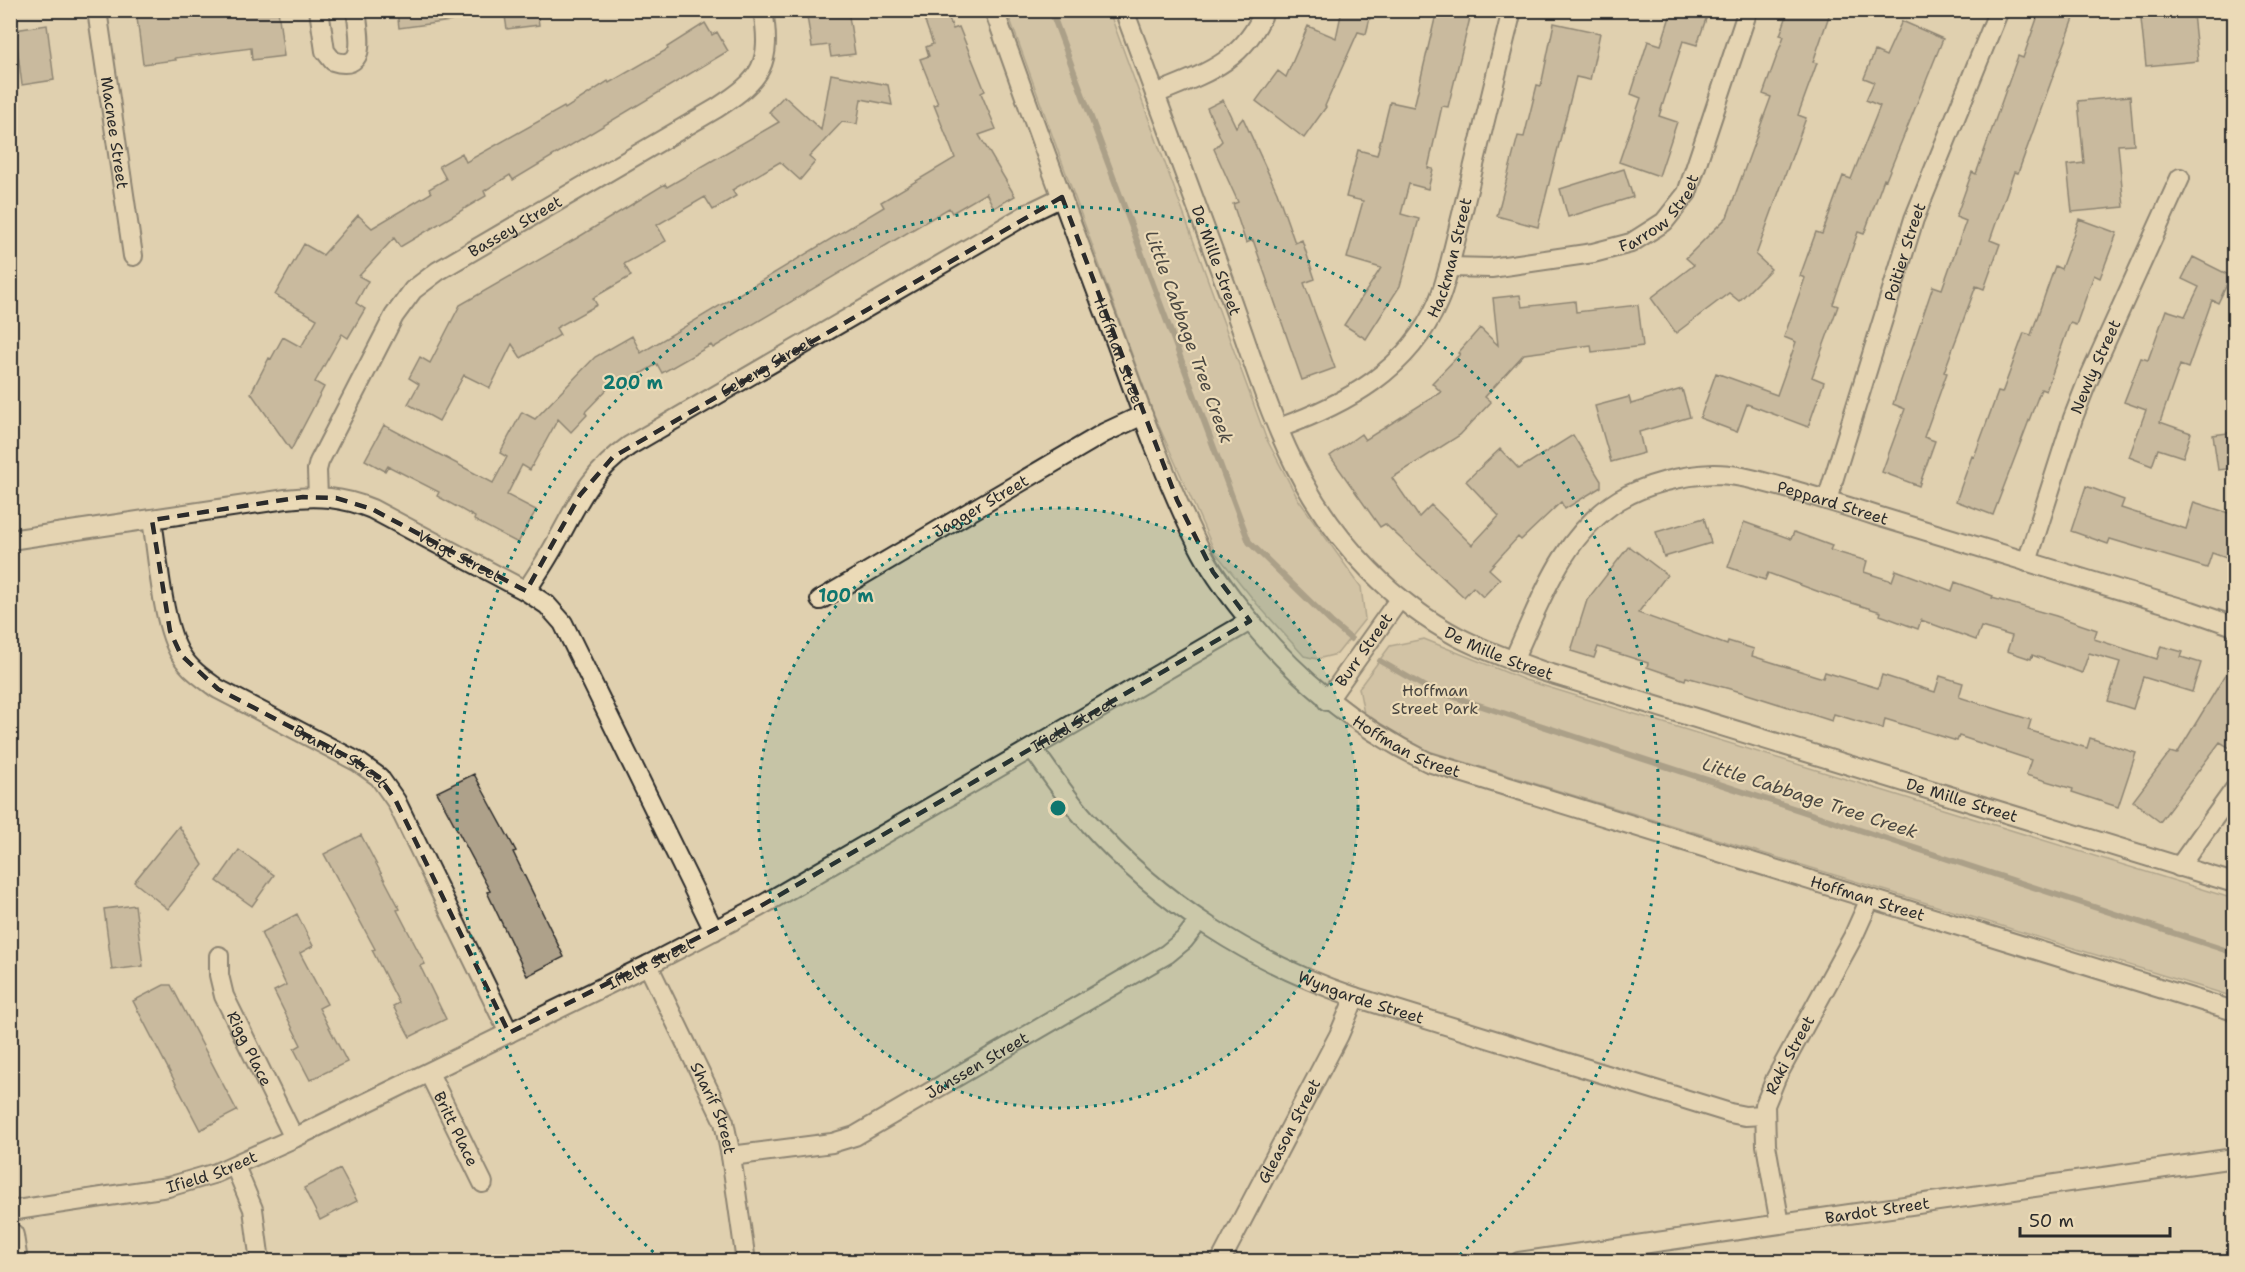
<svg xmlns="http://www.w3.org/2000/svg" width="2245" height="1272" viewBox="0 0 2245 1272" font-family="'Shantell Sans',sans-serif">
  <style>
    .green { fill: #c1b499; stroke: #767062; stroke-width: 1.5 }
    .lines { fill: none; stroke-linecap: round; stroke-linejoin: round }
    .stream { stroke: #6c665a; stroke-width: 6 }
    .building { fill: #aea18a; stroke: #2b2b2b; stroke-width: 1.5 }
    .street-casing { stroke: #2b2b2b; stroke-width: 22 }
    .secondary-casing { stroke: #2b2b2b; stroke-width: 30 }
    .street { stroke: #ebdab7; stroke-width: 18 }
    .secondary { stroke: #ebdab7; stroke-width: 26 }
    .marked { fill: none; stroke: #2b2b2b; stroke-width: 4.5; stroke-dasharray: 12 8; stroke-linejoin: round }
    .ring { fill: none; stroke: #0f766e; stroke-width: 3; stroke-dasharray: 3 6 }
    .labels { text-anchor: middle; stroke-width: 4.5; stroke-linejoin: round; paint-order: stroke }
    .street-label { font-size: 16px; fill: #2b2b2b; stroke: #ebdab7 }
    .park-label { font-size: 16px; fill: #494641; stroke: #ebdab7 }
    .water-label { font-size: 18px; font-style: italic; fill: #4c4943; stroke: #ebdab7 }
    .centre { fill: #0f766e; stroke: #ebdab7; stroke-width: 3 }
    .ring-label { font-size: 18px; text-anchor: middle; font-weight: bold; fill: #0f766e; stroke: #ebdab7; stroke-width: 4.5; stroke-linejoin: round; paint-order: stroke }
  </style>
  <rect width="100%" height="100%" fill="#e0d0af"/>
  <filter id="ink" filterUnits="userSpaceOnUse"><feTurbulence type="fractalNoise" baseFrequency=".0167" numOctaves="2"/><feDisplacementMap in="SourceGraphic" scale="12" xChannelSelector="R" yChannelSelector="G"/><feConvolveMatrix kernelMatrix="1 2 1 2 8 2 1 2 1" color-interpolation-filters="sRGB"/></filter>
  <g filter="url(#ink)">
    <path class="green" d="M 1007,11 L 1109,11 L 1266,438 L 1298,499 L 1361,587 L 1365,619 L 1337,654 L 1317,659 L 1304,656 L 1257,604 L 1215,552 L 1154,415 Z
      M 1424,639 L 1525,680 L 2234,899 L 2234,997 L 1409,745 L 1364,714 L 1359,688 L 1390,646 Z"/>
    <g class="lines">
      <path class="stream" d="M 1051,10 L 1249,542 L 1331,622 L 1351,639
        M 1380,661 L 1427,688 L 2234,953"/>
    </g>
    <path class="building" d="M 136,10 L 278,10 L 284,56 L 252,60 L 251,48 L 175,58 L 176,60 L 143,64 Z
      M 397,10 L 451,10 L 451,21 L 399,28 Z
      M 504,10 L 537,10 L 539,25 L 507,29 Z
      M 806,10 L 848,10 L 855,54 L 831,57 L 829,45 L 812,47 Z
      M 921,10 L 946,10 L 953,29 L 959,27 L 985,91 L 981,93 L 996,129 L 979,135 L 1015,196 L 994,208 L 986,193 L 952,213 L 949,208 L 713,348 L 711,345 L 662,373 L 657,364 L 620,386 L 616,380 L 585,412 L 587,415 L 571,432 L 558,419 L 530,470 L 522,465 L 507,495 L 536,510 L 518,543 L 474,520 L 475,517 L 437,496 L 439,492 L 388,466 L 385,471 L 365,460 L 384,425 L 493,483 L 507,457 L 500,453 L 522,412 L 535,419 L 595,357 L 632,336 L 641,353 L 884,207 L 881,202 L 955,158 L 934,105 L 938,104 L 920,59 L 929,56 L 926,47 L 933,44 Z
      M 1342,10 L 1372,10 L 1366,34 L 1358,32 L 1325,106 L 1326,107 L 1304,138 L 1256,101 L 1278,71 L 1286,77 L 1308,26 L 1336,38 Z
      M 1437,10 L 1472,10 L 1448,107 L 1442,106 L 1428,168 L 1433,169 L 1428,189 L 1409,184 L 1401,214 L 1419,219 L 1400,286 L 1366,339 L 1344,325 L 1381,268 L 1347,258 L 1363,201 L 1346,197 L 1358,150 L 1377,155 L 1390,102 L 1414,107 Z
      M 1672,10 L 1709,10 L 1697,45 L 1683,41 L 1659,116 L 1677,122 L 1659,176 L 1619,162 L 1641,98 L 1631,94 L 1648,41 L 1661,45 Z
      M 1789,10 L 1831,10 L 1813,62 L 1817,63 L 1798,115 L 1806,118 L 1756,255 L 1771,269 L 1739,301 L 1729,293 L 1676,333 L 1651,298 L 1694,265 L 1686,258 L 1727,217 L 1771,97 L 1763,94 L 1784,36 L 1780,35 Z
      M 2040,10 L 2077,10 L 2018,173 L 2014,172 L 1990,240 L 2000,244 L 1984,289 L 1976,286 L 1944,372 L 1947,373 L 1924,437 L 1935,441 L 1919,486 L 1882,472 L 1905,409 L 1893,404 L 1933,286 L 1942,289 L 1966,221 L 1956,217 L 1972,172 L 1976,174 L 2018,56 L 2023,58 Z
      M 2193,14 L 2198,61 L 2146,66 L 2141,19 Z
      M 1902,21 L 1943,39 L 1886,180 L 1884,179 L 1864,234 L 1858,232 L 1833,304 L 1838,306 L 1812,377 L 1824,382 L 1808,427 L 1747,404 L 1737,432 L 1700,418 L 1716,373 L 1777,395 L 1796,342 L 1784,337 L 1805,278 L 1800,276 L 1816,232 L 1822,234 L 1843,176 L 1851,179 L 1880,106 L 1866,100 L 1874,82 L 1864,78 L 1875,51 L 1886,56 Z
      M 705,23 L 712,35 L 717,32 L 728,51 L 513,180 L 510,175 L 484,191 L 486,196 L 400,247 L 394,238 L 359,276 L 368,281 L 356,303 L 365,309 L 348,338 L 342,334 L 315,382 L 324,387 L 291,450 L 251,393 L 269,358 L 271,359 L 283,337 L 301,347 L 317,319 L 275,295 L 304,244 L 323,255 L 358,215 L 372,228 L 431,193 L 429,189 L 446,179 L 439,166 L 462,153 L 466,162 L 564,107 L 565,109 L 608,81 L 609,83 L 668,49 L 667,47 Z
      M 1554,23 L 1600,33 L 1590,80 L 1576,77 L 1538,227 L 1497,216 L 1518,136 L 1524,137 L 1537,85 L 1541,86 Z
      M 47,25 L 54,80 L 22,85 L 15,30 Z
      M 831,74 L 888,85 L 892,105 L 861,99 L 857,124 L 842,122 L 809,157 L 815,162 L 800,180 L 780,162 L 732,190 L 736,196 L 713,210 L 705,197 L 657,225 L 666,241 L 624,264 L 631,276 L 593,298 L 597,305 L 556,328 L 560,335 L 521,358 L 512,344 L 490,388 L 464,375 L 439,421 L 408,404 L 419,384 L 409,378 L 420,357 L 430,363 L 460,305 L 577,238 L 665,184 L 667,187 L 779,122 L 769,112 L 784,96 L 821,130 Z
      M 2130,96 L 2134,144 L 2118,145 L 2124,207 L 2072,212 L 2067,165 L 2084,163 L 2078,101 Z
      M 1223,100 L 1236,127 L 1243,118 L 1277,192 L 1295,243 L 1302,240 L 1315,279 L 1304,283 L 1335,368 L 1302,380 L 1253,240 L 1246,243 L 1233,204 L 1238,202 L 1214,149 L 1222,141 L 1207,108 Z
      M 1624,169 L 1633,197 L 1568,217 L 1560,189 Z
      M 2079,219 L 2117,233 L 2100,278 L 2094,275 L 2076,325 L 2070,323 L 2046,391 L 2041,389 L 1993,515 L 1956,501 L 1972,456 L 1974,457 L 1998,392 L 2002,393 L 2024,333 L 2031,335 L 2055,266 L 2061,269 Z
      M 2193,257 L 2231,276 L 2218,303 L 2212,300 L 2188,368 L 2180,365 L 2160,422 L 2191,433 L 2183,457 L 2158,449 L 2152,466 L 2129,457 L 2146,410 L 2124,402 L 2141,358 L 2148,360 L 2166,310 L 2185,316 L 2199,287 L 2182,279 Z
      M 1520,295 L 1522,307 L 1575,301 L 1576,312 L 1638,305 L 1643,346 L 1592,352 L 1591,345 L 1524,354 L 1485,397 L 1491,402 L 1460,435 L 1392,478 L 1419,517 L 1431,505 L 1472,545 L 1499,516 L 1466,481 L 1500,449 L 1519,469 L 1573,435 L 1601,481 L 1601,487 L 1565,509 L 1561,502 L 1521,540 L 1518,537 L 1489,569 L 1500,579 L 1483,597 L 1473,587 L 1464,597 L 1385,524 L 1380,527 L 1330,456 L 1361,434 L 1365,440 L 1441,392 L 1432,383 L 1460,354 L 1458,353 L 1480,328 L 1498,345 L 1493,298 Z
      M 1682,389 L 1690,417 L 1639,432 L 1644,453 L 1611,462 L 1595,406 L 1629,397 L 1631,404 Z
      M 2235,432 L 2235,468 L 2218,470 L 2213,435 Z
      M 2086,486 L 2124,500 L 2121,508 L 2186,529 L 2194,502 L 2235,515 L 2235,561 L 2212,553 L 2207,568 L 2110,539 L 2108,544 L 2071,531 Z
      M 1704,518 L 1711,543 L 1664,557 L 1656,532 Z
      M 1744,522 L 1791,539 L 1794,532 L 1832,546 L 1830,550 L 1867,561 L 1864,572 L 1892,581 L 1896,570 L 1952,591 L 1955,582 L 1993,596 L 1992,598 L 2056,616 L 2097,630 L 2094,639 L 2157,659 L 2161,646 L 2183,652 L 2181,657 L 2201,663 L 2192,692 L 2143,677 L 2133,709 L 2108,701 L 2120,662 L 2089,653 L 2082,673 L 2032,655 L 2031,659 L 2007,651 L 2012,636 L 1981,627 L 1976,640 L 1921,620 L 1918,629 L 1880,615 L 1881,612 L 1833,597 L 1768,573 L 1765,580 L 1728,567 Z
      M 1629,546 L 1667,575 L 1638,613 L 1727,645 L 1728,641 L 1754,649 L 1752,656 L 1823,678 L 1825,672 L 1878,688 L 1882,675 L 1935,692 L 1940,676 L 1963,683 L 1959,697 L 2031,720 L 2028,730 L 2087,748 L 2090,738 L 2136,753 L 2118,807 L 2072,792 L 2073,789 L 2026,775 L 2031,760 L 1959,736 L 1957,741 L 1885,719 L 1883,729 L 1834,714 L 1832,721 L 1741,692 L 1686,677 L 1685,680 L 1647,667 L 1648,663 L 1598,647 L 1594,658 L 1571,651 L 1587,600 Z
      M 2235,659 L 2235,751 L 2220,742 L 2160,822 L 2133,801 L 2170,752 L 2177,754 Z
      M 474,774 L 516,851 L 513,852 L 564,957 L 527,976 L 487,892 L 490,891 L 437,792 Z
      M 179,826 L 203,865 L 168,909 L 134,882 Z
      M 361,835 L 400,909 L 397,910 L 425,964 L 420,966 L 446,1019 L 410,1037 L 393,1006 L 399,1003 L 372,950 L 375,949 L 324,854 Z
      M 239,850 L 274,875 L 252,906 L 217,881 Z
      M 135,905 L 143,966 L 112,970 L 104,909 Z
      M 297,914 L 313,946 L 300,953 L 327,1004 L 319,1008 L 347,1062 L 310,1080 L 294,1049 L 301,1045 L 274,991 L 286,985 L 261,933 Z
      M 164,985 L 171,985 L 237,1111 L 200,1130 L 133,1001 Z
      M 340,1169 L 357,1201 L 320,1220 L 304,1188 Z"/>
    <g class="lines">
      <defs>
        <g id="street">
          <path id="s1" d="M 97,10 L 133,256"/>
          <path d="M 319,10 L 325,51 L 333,61 C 370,73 358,30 356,10"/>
          <path id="s2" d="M 994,10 C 1031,114 1069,218 1108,321 C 1136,396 1162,473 1198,545 C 1210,569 1226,591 1243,612 C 1295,678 1353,725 1428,762 L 2234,1011"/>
          <path id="s3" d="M 1124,10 C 1159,104 1194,198 1228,291 C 1251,354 1271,423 1303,481 C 1338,545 1394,603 1458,637 C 1485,651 1514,661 1542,671 L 2234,883"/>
          <path d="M 1155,94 C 1204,74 1243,63 1265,10"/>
          <path id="s4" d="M 1449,267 L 1491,268 L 1593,253 L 1631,243 L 1664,222 L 1687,193 L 1748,10"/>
          <path id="s5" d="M 1279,428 C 1346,404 1409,370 1438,302 C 1443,291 1446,278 1449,267 L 1512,10"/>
          <path id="s6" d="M 318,497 L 317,470 L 319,462 L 394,316 L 413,290 L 438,271 L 717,108 C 762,79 772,64 763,10"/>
          <path id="s7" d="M 1827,500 L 1914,219 L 1999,10"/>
          <path id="s8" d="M 152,520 C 158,556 162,625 181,655 C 190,670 204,679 218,689 L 358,762 L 379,777 L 396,801 L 509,1033"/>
          <path id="s9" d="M 10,540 L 286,499 C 317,495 343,497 372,509 L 526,591 L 547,605 L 563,623 L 714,931"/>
          <path id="s10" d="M 2027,562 L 2073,418 L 2086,385 L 2180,178"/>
          <path id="s11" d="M 526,591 C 534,579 542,567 549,555 C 576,510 584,478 629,446 L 1031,212 L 1062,197"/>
          <path id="s12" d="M 820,600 L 1104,433 L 1143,415"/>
          <path id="s13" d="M 1513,661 C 1540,603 1561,536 1619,500 C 1646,484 1683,475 1714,474 C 1739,474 1762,482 1786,488 C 1816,497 1847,506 1877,516 C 1981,548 2086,580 2191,611 L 2234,626"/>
          <path id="s14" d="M 1327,701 L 1400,598"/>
          <path id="s15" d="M 1033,749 C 1050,773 1067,799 1087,821 C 1159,903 1252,962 1355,997 L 1730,1113 L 1745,1116 L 1764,1115"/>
          <path d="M 2179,867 L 2234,790"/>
          <path id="s16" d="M 219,956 L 219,975 L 224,996 L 294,1138"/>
          <path id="s17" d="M 648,965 L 724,1122 L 731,1156 L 746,1262"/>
          <path id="s18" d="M 429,1073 L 483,1183"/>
          <path id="s19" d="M 731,1156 L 832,1143 L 855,1136 L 1167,954 L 1184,940 L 1199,921"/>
          <path d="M 235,1166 L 253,1209 L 260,1262"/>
          <path id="s20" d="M 10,1211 L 168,1187 L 216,1173 L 294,1138 L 648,965 L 759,907 L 1250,621"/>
          <path id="s21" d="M 1780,1224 L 1766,1145 L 1765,1105 L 1776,1078 L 1853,937 L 1870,899"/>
          <path id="s22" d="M 1220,1262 L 1339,1035 L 1355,997"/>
          <path id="s23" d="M 1519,1262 L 2234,1158"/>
        </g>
        <path id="secondary" d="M 10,1236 L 14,1262"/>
      </defs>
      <use href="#street" class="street-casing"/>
      <use href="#secondary" class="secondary-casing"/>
      <use href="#street" class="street"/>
      <use href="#secondary" class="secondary"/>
    </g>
  </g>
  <path d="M0 0H2245V1272H0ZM 1062,197 L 1177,500 L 1213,572 L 1250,621 L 759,907 L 509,1033 L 396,801 L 379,777 L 358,762 L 218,689 L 181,655 L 170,631 L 152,520 L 303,497 L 336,498 L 372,509 L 526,591 L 580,495 L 613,457 Z" fill="#e0d0af" fill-opacity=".55" fill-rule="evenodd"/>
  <path class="marked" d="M 1062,197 L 1177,500 L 1213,572 L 1250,621 L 759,907 L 509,1033 L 396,801 L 379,777 L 358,762 L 218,689 L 181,655 L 170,631 L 152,520 L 303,497 L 336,498 L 372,509 L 526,591 L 580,495 L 613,457 Z"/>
  <circle cx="1058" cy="808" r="300" fill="#0f766e" fill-opacity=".12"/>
  <g class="ring">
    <circle cx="1058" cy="808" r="300"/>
    <path d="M660 1258A601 601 0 1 1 1456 1258"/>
  </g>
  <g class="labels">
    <g class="street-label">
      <text dy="6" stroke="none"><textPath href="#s1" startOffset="124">Macnee Street</textPath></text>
      <text dy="6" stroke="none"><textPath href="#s4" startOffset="226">Farrow Street</textPath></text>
      <text dy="6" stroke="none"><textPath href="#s6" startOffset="352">Bassey Street</textPath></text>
      <text dy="6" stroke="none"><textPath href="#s7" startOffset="260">Poitier Street</textPath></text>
      <text dy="6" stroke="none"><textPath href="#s5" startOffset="255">Hackman Street</textPath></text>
      <text dy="6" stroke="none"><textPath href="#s3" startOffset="267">De Mille Street</textPath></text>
      <text dy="6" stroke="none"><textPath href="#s2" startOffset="366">Hoffman Street</textPath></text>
      <text dy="6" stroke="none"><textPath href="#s11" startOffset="339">Seberg Street</textPath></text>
      <text dy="6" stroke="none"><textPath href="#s10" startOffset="207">Newly Street</textPath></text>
      <text dy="6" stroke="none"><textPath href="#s13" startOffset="418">Peppard Street</textPath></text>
      <text dy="6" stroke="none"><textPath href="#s12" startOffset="186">Jagger Street</textPath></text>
      <text dy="6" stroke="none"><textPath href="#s9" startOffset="466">Voigt Street</textPath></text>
      <text dy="6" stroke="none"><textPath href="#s14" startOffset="63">Burr Street</textPath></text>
      <text dy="6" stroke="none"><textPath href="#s3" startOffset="771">De Mille Street</textPath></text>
      <text dy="6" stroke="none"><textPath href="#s20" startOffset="1178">Ifield Street</textPath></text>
      <text dy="6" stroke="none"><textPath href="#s2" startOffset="868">Hoffman Street</textPath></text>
      <text dy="6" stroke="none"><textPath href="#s8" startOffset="330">Brando Street</textPath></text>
      <text dy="6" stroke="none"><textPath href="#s3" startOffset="1257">De Mille Street</textPath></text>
      <text dy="6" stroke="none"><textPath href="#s2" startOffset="1354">Hoffman Street</textPath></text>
      <text dy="6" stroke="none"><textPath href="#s20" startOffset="692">Ifield Street</textPath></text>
      <text dy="6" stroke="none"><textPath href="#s15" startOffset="420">Wyngarde Street</textPath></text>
      <text dy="6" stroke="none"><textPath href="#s16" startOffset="99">Rigg Place</textPath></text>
      <text dy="6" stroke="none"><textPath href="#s21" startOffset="176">Raki Street</textPath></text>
      <text dy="6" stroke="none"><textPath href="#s19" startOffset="267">Janssen Street</textPath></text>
      <text dy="6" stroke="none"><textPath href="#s17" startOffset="158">Sharif Street</textPath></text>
      <text dy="6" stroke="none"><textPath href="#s18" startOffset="62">Britt Place</textPath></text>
      <text dy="6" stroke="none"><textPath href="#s22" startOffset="148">Gleason Street</textPath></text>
      <text dy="6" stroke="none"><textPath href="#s20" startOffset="206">Ifield Street</textPath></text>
      <text dy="6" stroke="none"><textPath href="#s23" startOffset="362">Bardot Street</textPath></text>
    </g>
    <g class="park-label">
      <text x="1435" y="696">Hoffman<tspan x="1435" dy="18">Street Park</tspan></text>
    </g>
    <g class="water-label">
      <text transform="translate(1189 337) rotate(70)" y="6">Little Cabbage Tree Creek</text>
      <text transform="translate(1810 798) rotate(18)" y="6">Little Cabbage Tree Creek</text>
    </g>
  </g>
  <circle cx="1058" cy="808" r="9" class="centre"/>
  <g class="ring-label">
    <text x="633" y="389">200 m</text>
    <text x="846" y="602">100 m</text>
  </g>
  <rect width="2245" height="1272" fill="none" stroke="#ebdab7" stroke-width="36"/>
  <rect x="18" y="18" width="2209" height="1236" fill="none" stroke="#2b2b2b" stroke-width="2" filter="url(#ink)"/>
  <path d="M2020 1227v9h150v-9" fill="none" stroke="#2b2b2b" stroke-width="3"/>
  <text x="2029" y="1227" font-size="18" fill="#2b2b2b" stroke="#ebdab7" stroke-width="4.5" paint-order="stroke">50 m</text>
</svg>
